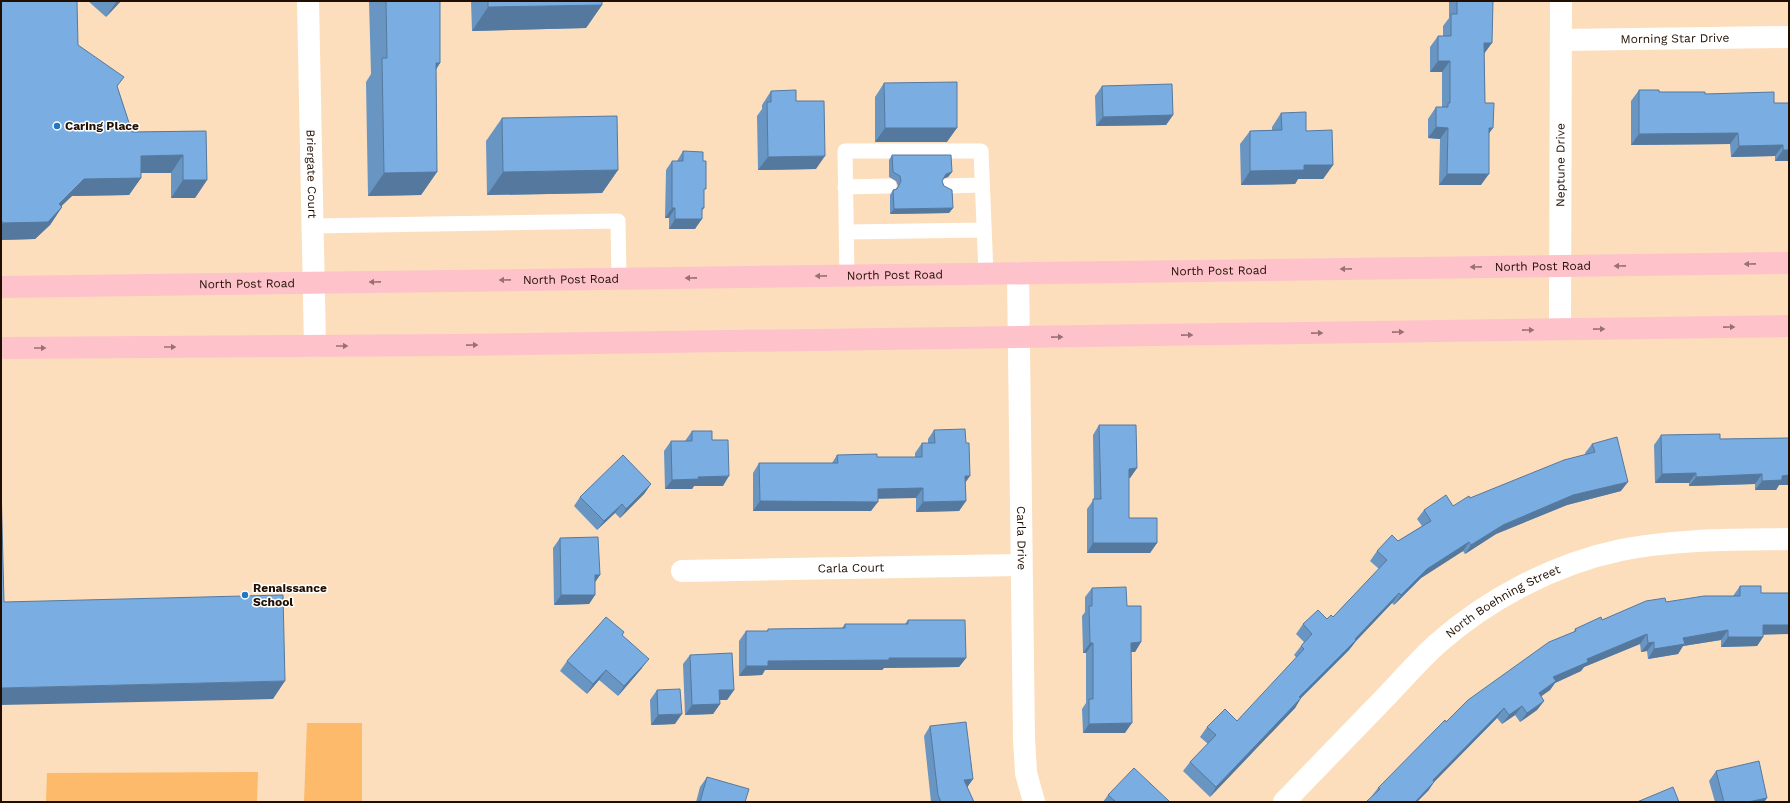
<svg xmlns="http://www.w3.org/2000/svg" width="1790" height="803" viewBox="0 0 1790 803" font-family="'Work Sans',sans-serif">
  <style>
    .green { fill: #fcba6a }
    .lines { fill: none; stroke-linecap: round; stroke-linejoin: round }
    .service { stroke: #fff; stroke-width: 15 }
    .minor { stroke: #fff; stroke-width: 22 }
    .primary { stroke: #fec2cb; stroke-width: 22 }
    .wall { fill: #6995c2 }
    .shaded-wall { fill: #55799e }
    .building { fill: #7aade2; stroke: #55799e }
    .oneway { fill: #9a7170 }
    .poi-dot { fill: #1f78c5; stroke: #fff; stroke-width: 1.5 }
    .labels { text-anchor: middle; stroke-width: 3; stroke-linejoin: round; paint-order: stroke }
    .street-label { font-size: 12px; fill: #200e00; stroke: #fff }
    .poi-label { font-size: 12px; font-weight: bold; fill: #200e00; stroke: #fff; text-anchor: start }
  </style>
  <rect width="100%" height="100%" fill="#fddebc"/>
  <path class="green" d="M 307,723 L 362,723 L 362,802 L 304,802 Z
    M 258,772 L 257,802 L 46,802 L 47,773 Z"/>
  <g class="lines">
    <path class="service" d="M 948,186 L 982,185
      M 845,187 L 889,186
      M 312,226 L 618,221 L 619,279
      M 846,232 L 984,230
      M 847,276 L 845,151 L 981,151 L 986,274"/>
    <g class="minor">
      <path id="s1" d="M 308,1 L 315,346"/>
      <path id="s2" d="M 1561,40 L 1789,37"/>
      <path id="s3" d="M 1018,273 L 1024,738 L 1026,773 L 1034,802"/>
      <path id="s4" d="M 1560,329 L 1561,1"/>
      <path id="s5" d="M 682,571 L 1020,565"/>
      <path id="s6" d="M 1284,802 C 1315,770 1346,738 1376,707 C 1397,686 1416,663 1437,644 C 1488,599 1554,564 1621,550 C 1676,539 1732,540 1789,539"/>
    </g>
    <g class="primary">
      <path id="s7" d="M 1,287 L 1789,263"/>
      <path d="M 1,348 L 456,345 L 1789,326"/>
    </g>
  </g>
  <path class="wall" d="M 1,1 L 78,45 L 117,86 L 132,132 L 206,131 L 207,180 L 195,198 L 171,198 L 171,173 L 141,173 L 141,178 L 129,195 L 72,196 L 61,206 L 62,207 L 50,225 L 35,239 L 1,240 Z
    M 88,1 L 121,1 L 106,17 Z
    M 369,1 L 440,1 L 440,63 L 436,70 L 437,172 L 421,195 L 368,196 L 366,82 L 371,74 Z
    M 471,1 L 602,1 L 602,5 L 586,28 L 472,31 Z
    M 1449,1 L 1493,1 L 1484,54 L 1485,103 L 1489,134 L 1481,185 L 1439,185 L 1440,139 L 1428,138 L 1428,119 L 1436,107 L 1442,107 L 1442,72 L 1430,72 L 1430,47 L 1438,36 L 1443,36 L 1443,26 L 1449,18 Z
    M 884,83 L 947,142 L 875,142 L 875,97 Z
    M 1102,86 L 1173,115 L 1166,125 L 1096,126 L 1095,96 Z
    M 1639,90 L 1659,92 L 1705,94 L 1774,103 L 1789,161 L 1775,161 L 1775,156 L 1731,157 L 1730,144 L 1631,145 L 1631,101 Z
    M 771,91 L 796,101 L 816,169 L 758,170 L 757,116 L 762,109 L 762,105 Z
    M 1281,113 L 1306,131 L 1333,165 L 1323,179 L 1298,179 L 1295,184 L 1241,185 L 1240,144 L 1250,131 L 1272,130 L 1272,127 Z
    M 502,118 L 618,170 L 602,193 L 487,195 L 486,141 Z
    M 683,151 L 704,192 L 704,208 L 702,211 L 695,229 L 669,229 L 669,218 L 665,218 L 666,170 L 672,161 L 677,161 Z
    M 892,155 L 952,172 L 948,177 L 944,178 L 942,181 L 953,208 L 949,213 L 890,214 L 890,195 L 893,190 L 896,189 L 898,186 L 896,181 L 889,177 L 889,160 Z
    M 1099,425 L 1137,468 L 1130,478 L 1129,478 L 1129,518 L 1157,543 L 1150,553 L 1087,553 L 1087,509 L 1094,499 L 1093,435 Z
    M 934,430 L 965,482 L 966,501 L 959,511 L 916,512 L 916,498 L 878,498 L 871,511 L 753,511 L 753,473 L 759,463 L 832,463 L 837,455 L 877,457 L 915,457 L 915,453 L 922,443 L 928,443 L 928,439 Z
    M 692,431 L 712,440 L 723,486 L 694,486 L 692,489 L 665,489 L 664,451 L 671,441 L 685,441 Z
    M 1661,435 L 1720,439 L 1789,438 L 1789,485 L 1779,485 L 1776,490 L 1755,490 L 1755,484 L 1689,486 L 1689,483 L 1655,483 L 1654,445 Z
    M 1592,444 L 1621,491 L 1567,505 L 1496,534 L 1465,554 L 1463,551 L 1421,578 L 1394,605 L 1392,603 L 1356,641 L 1349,650 L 1301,698 L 1295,708 L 1210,797 L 1183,771 L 1190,762 L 1208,744 L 1200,737 L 1207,727 L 1237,721 L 1297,658 L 1294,655 L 1301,646 L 1304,642 L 1296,634 L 1303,624 L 1327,619 L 1333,617 L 1379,569 L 1370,561 L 1377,551 L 1398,541 L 1422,526 L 1417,519 L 1424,510 L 1453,506 L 1470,498 L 1586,455 L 1585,453 Z
    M 651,484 L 644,494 L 620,518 L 615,513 L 597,530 L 574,506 L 580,497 Z
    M 560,538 L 600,575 L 595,582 L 595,595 L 589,604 L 554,605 L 553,548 Z
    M 1740,586 L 1761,593 L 1763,637 L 1757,646 L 1721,647 L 1721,640 L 1683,646 L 1678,654 L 1648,659 L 1647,651 L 1641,652 L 1640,644 L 1584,667 L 1581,671 L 1555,683 L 1550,690 L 1541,696 L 1544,701 L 1537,710 L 1520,722 L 1515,715 L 1502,724 L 1497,718 L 1434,782 L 1428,791 L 1371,797 L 1378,788 L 1446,722 L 1574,632 L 1575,629 L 1602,620 L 1666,602 L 1733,596 Z
    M 1092,588 L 1127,606 L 1141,642 L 1135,652 L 1131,652 L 1125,733 L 1083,733 L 1082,709 L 1086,703 L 1086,653 L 1083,653 L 1082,616 L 1085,612 L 1085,597 Z
    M 908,620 L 966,658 L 959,667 L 884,668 L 882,670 L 765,670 L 762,675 L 739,676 L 739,641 L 746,631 L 767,631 L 768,629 L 842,628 L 845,624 L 905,624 Z
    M 624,632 L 622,635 L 642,668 L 618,696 L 599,680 L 587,694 L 560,671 L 567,661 Z
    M 690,655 L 734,690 L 727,700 L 720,700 L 720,704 L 713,714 L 685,715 L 683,664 Z
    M 657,690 L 675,724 L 651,725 L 650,700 Z
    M 930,726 L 973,779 L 967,787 L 974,802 L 931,802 L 924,736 Z
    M 1716,771 L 1767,798 L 1764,802 L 1715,802 L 1709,781 Z
    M 707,777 L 745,802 L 696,802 L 700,787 Z
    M 1108,795 L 1170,802 L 1103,802 Z"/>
  <path class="shaded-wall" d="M 117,1 L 121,1 L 106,17 Z
    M 602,5 L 586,28 L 472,31 L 488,7 Z
    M 1484,43 L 1492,43 L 1484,54 Z
    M 1438,61 L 1450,61 L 1442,72 L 1430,72 Z
    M 436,63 L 440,63 L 424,86 Z
    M 1173,115 L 1166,125 L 1096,126 L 1103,117 Z
    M 1436,127 L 1448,128 L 1440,139 L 1428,138 Z
    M 885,128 L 957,128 L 947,142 L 875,142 Z
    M 1489,128 L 1493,128 L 1485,139 Z
    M 1738,133 L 1730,144 L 1631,145 L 1639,134 Z
    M 1783,145 L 1775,156 L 1731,157 L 1739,146 Z
    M 1783,150 L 1789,150 L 1789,161 L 1775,161 Z
    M 183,155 L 171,173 L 128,173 L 141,156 Z
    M 825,156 L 816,169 L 758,170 L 768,157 Z
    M 1304,165 L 1333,165 L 1323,179 L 1298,179 L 1295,184 L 1241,185 L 1250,171 Z
    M 618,170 L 602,193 L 487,195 L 503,172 Z
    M 437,172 L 421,195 L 368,196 L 384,173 Z
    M 952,172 L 948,177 L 943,179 L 946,174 Z
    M 1447,174 L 1489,174 L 1481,185 L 1439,185 Z
    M 141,178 L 129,195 L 72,196 L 46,221 L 59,204 L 84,179 Z
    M 183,180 L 207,180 L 195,198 L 171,198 Z
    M 62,207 L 50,225 L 35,239 L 1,240 L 1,226 L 3,223 Z
    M 672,208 L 675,208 L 669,218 L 665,218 Z
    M 953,208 L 949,213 L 890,214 L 894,209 Z
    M 675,219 L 702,219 L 695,229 L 669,229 Z
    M 1137,468 L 1130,478 L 1123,478 L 1129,469 Z
    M 1696,473 L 1689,483 L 1655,483 L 1662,474 Z
    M 1762,474 L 1755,484 L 1689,486 L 1696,477 Z
    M 1789,475 L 1789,485 L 1779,485 L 1776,490 L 1755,490 L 1762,481 L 1782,476 Z
    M 729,476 L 723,486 L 694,486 L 692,489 L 665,489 L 672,480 L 698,477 Z
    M 965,476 L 970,476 L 963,486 Z
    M 1628,482 L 1621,491 L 1567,505 L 1496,534 L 1465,554 L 1471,545 L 1503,525 L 1573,495 Z
    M 651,484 L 644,494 L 620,518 L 626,509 Z
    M 923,488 L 916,498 L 871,499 L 878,489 Z
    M 760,501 L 878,502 L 871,511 L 753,511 Z
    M 966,501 L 959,511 L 916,512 L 923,502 Z
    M 622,504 L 615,513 L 597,530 L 604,521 Z
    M 1469,542 L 1463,551 L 1421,578 L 1394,605 L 1401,595 L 1427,569 Z
    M 1093,543 L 1157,543 L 1150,553 L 1087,553 Z
    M 595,575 L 600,575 L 593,585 Z
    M 1399,593 L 1392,603 L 1356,641 L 1349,650 L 1293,706 L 1299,697 Z
    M 561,595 L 595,595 L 589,604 L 554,605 Z
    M 1763,625 L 1789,625 L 1789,634 L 1757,635 Z
    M 1728,630 L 1721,640 L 1683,646 L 1678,654 L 1648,659 L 1654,649 L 1683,638 Z
    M 1647,634 L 1640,644 L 1584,667 L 1581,671 L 1555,683 L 1550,690 L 1532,703 L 1539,693 L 1553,677 L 1587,659 Z
    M 1728,637 L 1763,637 L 1757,646 L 1721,647 Z
    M 1141,642 L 1135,652 L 1124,652 L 1131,643 Z
    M 1654,642 L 1647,651 L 1641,652 L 1648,643 Z
    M 1090,643 L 1093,643 L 1086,653 L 1083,653 Z
    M 889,658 L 966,658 L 959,667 L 884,668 L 882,670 L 765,670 L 762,675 L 739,676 L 746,666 L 768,661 Z
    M 649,659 L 642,668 L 618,696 L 624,686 Z
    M 606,670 L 599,680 L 587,694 L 593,684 Z
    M 285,681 L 273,699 L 1,705 L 1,688 Z
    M 719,690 L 734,690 L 727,700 L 713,700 Z
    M 1301,698 L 1295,708 L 1210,797 L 1216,787 Z
    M 1544,701 L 1537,710 L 1520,722 L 1527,713 Z
    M 720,704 L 713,714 L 685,715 L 692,705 Z
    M 1522,706 L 1515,715 L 1502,724 L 1509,715 Z
    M 1504,708 L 1497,718 L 1434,782 L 1428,791 L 1417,802 L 1415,802 L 1433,780 Z
    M 682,714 L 675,724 L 651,725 L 658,715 Z
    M 1132,723 L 1125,733 L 1083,733 L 1089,724 Z
    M 973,779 L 966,789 L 964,780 Z
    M 1767,798 L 1764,802 L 1748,802 Z"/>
  <path class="building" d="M 1,1 L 77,1 L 78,45 L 124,77 L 117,86 L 132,132 L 206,131 L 207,180 L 183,180 L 183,155 L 141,156 L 141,178 L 84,179 L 59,204 L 62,207 L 48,222 L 3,223 L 1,220 Z
    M 386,1 L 440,1 L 440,63 L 436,63 L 437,172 L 384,173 L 382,58 L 387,58 Z
    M 488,1 L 602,1 L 602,5 L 488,7 Z
    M 1457,1 L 1493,1 L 1492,43 L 1484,43 L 1485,103 L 1494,103 L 1493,128 L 1489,128 L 1489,174 L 1447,174 L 1448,128 L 1436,127 L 1436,107 L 1448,107 L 1448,103 L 1450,103 L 1450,61 L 1438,61 L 1438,36 L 1451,36 L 1451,14 L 1457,14 Z
    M 957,82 L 957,128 L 885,128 L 884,83 Z
    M 1172,84 L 1173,115 L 1103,117 L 1102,86 Z
    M 796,90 L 796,101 L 824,101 L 825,156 L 768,157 L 767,102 L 771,102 L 771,91 Z
    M 1639,90 L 1659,90 L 1659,92 L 1705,92 L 1705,94 L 1774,92 L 1774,103 L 1789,103 L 1789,150 L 1783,150 L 1783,145 L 1739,146 L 1738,133 L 1639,134 Z
    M 1306,112 L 1306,131 L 1332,130 L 1333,165 L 1304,165 L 1304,170 L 1250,171 L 1250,131 L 1282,130 L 1281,113 Z
    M 617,116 L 618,170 L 503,172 L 502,118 Z
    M 683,151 L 703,152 L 703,161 L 706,161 L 706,189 L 704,189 L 704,208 L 702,208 L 702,219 L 675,219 L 675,208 L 672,208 L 672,161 L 683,161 Z
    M 892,155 L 951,155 L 952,172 L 946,174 L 942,181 L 944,186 L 952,190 L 953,208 L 894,209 L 893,190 L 897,189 L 901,181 L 900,176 L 893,172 Z
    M 1099,425 L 1136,425 L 1137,468 L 1129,469 L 1129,518 L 1157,518 L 1157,543 L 1093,543 L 1093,499 L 1101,499 Z
    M 965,429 L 966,443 L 969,443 L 970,476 L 965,476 L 966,501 L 923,502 L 923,488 L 878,489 L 878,502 L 760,501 L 759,463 L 838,463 L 837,455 L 877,454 L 877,457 L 922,457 L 922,443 L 935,443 L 934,430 Z
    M 692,431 L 712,431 L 712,440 L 728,440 L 729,476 L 698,477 L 699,479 L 672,480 L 671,441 L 692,441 Z
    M 1720,434 L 1720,439 L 1789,438 L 1789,475 L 1782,476 L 1782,480 L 1762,481 L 1762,474 L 1696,477 L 1696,473 L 1662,474 L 1661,435 Z
    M 1617,437 L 1628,482 L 1573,495 L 1503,525 L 1471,545 L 1469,542 L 1427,569 L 1401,595 L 1399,593 L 1355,639 L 1356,640 L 1299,697 L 1301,698 L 1216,787 L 1190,762 L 1216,735 L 1207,727 L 1225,709 L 1237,721 L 1304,649 L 1301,646 L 1312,634 L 1303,624 L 1318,610 L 1327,619 L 1331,615 L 1333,617 L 1387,560 L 1377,551 L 1392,535 L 1398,541 L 1431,521 L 1424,510 L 1446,495 L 1453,506 L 1469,496 L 1470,498 L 1564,460 L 1595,452 L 1592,444 Z
    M 623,455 L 651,484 L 626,509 L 622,504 L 604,521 L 580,497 Z
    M 1,483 L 4,602 L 283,595 L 285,681 L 1,688 Z
    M 598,537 L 600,575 L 595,575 L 595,595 L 561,595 L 560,538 Z
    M 1740,586 L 1761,586 L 1761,593 L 1789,593 L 1789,625 L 1763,625 L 1763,637 L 1728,637 L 1728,630 L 1683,638 L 1685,644 L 1654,649 L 1654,642 L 1648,643 L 1647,634 L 1587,659 L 1588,662 L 1553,677 L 1556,681 L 1539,693 L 1544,701 L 1527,713 L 1522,706 L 1509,715 L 1504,708 L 1433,780 L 1434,782 L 1415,802 L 1366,802 L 1380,789 L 1378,788 L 1445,720 L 1446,722 L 1468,700 L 1549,642 L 1576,631 L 1575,629 L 1601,617 L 1602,620 L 1646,601 L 1665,598 L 1666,602 L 1704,596 L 1740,596 Z
    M 1126,587 L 1127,606 L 1141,606 L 1141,642 L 1131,643 L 1132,723 L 1089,724 L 1089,699 L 1093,699 L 1093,643 L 1090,643 L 1089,606 L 1092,606 L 1092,588 Z
    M 606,617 L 624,632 L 622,635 L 649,659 L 624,686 L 606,670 L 593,684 L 567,661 Z
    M 908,620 L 965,620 L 966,658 L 889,658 L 889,660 L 768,661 L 768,666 L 746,666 L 746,631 L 768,631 L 768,629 L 845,628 L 845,624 L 908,624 Z
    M 732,653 L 734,690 L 719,690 L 720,704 L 692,705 L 690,655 Z
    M 680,689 L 682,714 L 658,715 L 657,690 Z
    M 966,722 L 973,779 L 964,780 L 974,802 L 941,802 L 938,795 L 930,726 Z
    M 1759,761 L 1767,798 L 1748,802 L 1724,802 L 1716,771 Z
    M 1134,768 L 1170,802 L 1116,802 L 1108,795 Z
    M 707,777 L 749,789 L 745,802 L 700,802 Z
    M 1673,787 L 1679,802 L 1637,802 Z"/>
  <defs><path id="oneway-solid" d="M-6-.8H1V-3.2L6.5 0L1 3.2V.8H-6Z"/></defs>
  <g class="oneway">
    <use href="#oneway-solid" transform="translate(1750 264) rotate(179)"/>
    <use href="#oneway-solid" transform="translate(1620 266) rotate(179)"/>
    <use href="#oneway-solid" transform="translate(1476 267) rotate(179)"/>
    <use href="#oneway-solid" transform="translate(1346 269) rotate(179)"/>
    <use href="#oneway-solid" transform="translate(821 276) rotate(179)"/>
    <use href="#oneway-solid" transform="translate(691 278) rotate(179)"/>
    <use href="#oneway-solid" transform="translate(505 280) rotate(179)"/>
    <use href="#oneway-solid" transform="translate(375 282) rotate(179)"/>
    <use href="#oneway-solid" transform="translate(1729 327) rotate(-1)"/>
    <use href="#oneway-solid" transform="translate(1599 329) rotate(-1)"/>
    <use href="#oneway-solid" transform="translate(1528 330) rotate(-1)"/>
    <use href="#oneway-solid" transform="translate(1398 332) rotate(-1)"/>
    <use href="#oneway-solid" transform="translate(1317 333) rotate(-1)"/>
    <use href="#oneway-solid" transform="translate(1187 335) rotate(-1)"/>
    <use href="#oneway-solid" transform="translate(1057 337) rotate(-1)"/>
    <use href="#oneway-solid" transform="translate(472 345) rotate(-1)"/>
    <use href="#oneway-solid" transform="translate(342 346)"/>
    <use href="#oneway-solid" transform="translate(170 347)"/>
    <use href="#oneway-solid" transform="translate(40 348)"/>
  </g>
  <g class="poi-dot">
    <circle cx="57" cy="126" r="4"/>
    <circle cx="245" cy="595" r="4"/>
  </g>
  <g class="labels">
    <g class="street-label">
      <text dy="4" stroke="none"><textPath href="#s2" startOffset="114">Morning Star Drive</textPath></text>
      <text dy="4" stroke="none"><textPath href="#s4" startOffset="164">Neptune Drive</textPath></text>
      <text dy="4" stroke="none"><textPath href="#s1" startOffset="173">Briergate Court</textPath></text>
      <text dy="4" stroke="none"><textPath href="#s7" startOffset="1542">North Post Road</textPath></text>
      <text dy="4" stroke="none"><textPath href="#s7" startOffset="1218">North Post Road</textPath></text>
      <text dy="4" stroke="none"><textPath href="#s7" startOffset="894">North Post Road</textPath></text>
      <text dy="4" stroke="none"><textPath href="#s7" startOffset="570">North Post Road</textPath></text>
      <text dy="4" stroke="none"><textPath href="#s7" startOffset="246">North Post Road</textPath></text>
      <text dy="4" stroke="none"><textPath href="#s3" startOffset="265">Carla Drive</textPath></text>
      <text dy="4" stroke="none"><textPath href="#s5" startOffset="169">Carla Court</textPath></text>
      <text dy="4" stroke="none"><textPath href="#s6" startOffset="299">North Boehning Street</textPath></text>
    </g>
    <g class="poi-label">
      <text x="65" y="130">Caring Place</text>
      <text x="253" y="592">Renaissance<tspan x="253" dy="14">School</tspan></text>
    </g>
  </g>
  <rect width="1790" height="803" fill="none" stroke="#200e00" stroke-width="4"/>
</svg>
